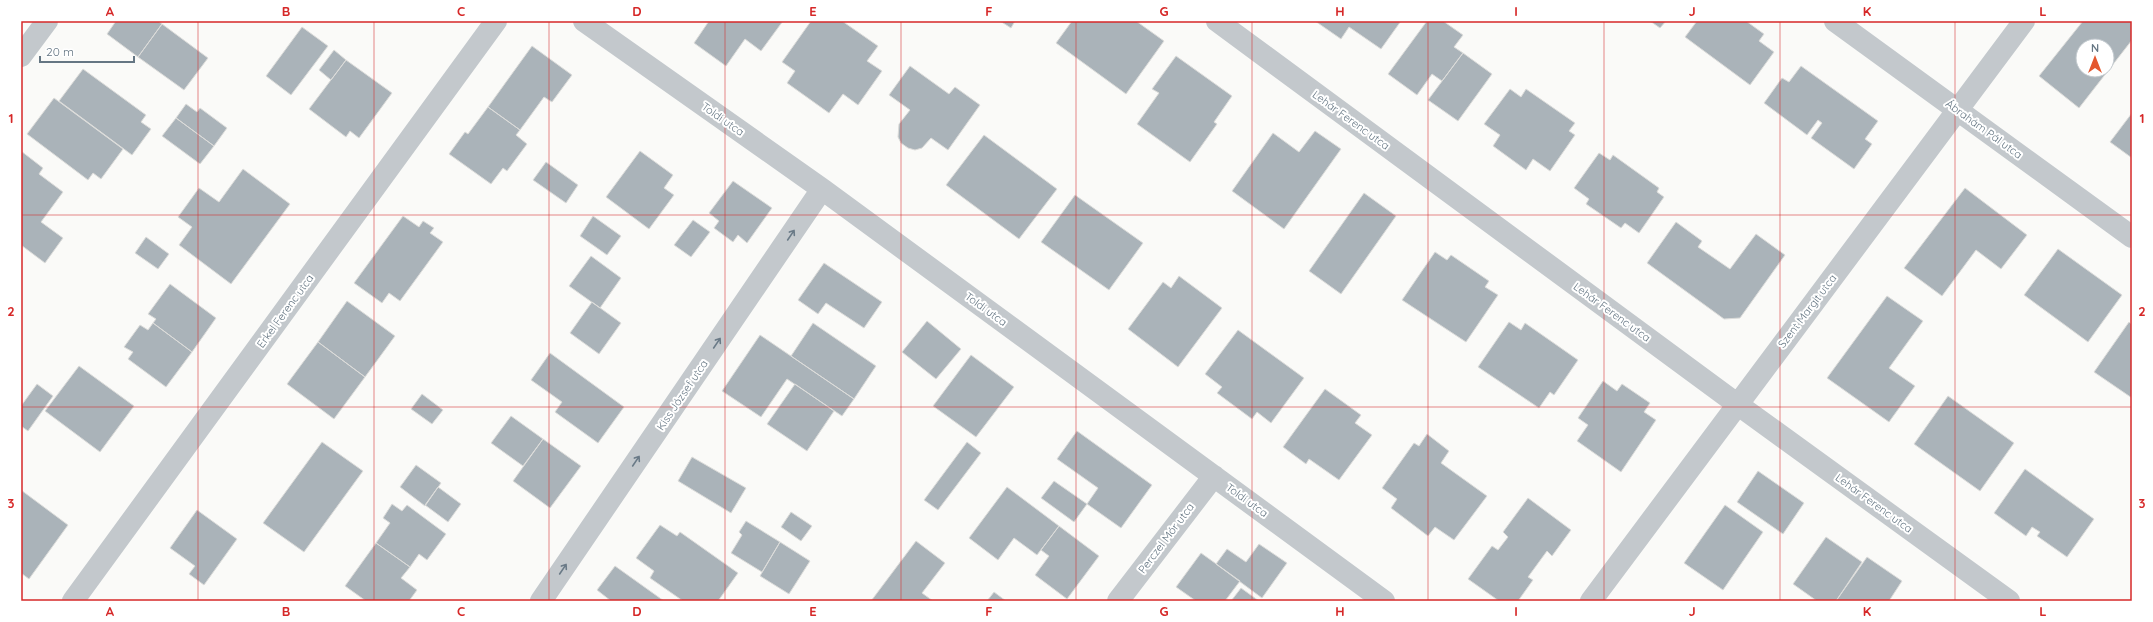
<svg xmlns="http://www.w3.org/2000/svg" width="2153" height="622" viewBox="0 0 2153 622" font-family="Quicksand,sans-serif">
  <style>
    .building { fill: #aab3b9; stroke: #dcdcda; fill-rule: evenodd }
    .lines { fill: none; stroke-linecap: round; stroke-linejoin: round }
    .street { stroke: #c3c8cc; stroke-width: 22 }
    .oneway { stroke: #6a7a87 }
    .grid { fill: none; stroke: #d62828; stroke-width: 1; stroke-opacity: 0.55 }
    .labels { text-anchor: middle; stroke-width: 4; stroke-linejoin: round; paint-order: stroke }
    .street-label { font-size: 11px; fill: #657683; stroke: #fff }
    .neatline { fill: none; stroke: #d62828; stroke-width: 1.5 }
    .grid-label { font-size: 13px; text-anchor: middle; font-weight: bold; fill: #d62828 }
  </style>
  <rect width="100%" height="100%" fill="#fafaf8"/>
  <path class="building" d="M 116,21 L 158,21 L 162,24 L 138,57 L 107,34 Z
    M 709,21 L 783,21 L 761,51 L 745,39 L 726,66 L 694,43 Z
    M 811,21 L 842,21 L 878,46 L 867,61 L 882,71 L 858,105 L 843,94 L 829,113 L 787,83 L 795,71 L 782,62 Z
    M 1000,21 L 1015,21 L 1011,28 Z
    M 1072,21 L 1136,21 L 1164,41 L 1126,94 L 1056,43 Z
    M 1315,21 L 1401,21 L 1381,49 L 1349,27 L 1341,39 Z
    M 1427,21 L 1443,21 L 1463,35 L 1454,47 L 1463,53 L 1442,81 L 1432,74 L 1417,95 L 1388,74 Z
    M 1650,21 L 1666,21 L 1660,28 Z
    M 1697,21 L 1746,21 L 1764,34 L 1759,41 L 1774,52 L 1750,85 L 1685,37 Z
    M 2083,21 L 2132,21 L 2132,40 L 2079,108 L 2039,76 ZM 2083,46 L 2107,46 L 2107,70 L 2083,70 Z
    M 162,24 L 208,58 L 184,90 L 138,57 Z
    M 302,27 L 328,46 L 291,95 L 266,76 Z
    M 532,46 L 572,75 L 552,102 L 544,97 L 520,130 L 488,107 Z
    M 334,50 L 346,60 L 331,80 L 319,70 Z
    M 1463,53 L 1492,74 L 1458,121 L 1428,100 Z
    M 1176,56 L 1232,96 L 1214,122 L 1217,124 L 1190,162 L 1137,124 L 1159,93 L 1152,89 Z
    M 346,60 L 392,93 L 359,138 L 350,131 L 346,137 L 309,109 Z
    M 910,66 L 949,94 L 955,87 L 980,105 L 948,150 L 931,138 L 922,148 L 915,150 L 908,148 L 901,143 L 898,137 L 899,124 L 910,110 L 889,95 Z
    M 1801,66 L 1878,121 L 1865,139 L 1872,144 L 1854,169 L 1811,138 L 1822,123 L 1818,120 L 1807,135 L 1764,103 L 1782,78 L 1789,82 Z
    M 83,69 L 146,115 L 141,122 L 151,129 L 132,155 L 59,101 Z
    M 1510,89 L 1521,97 L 1526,89 L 1575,123 L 1569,131 L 1575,135 L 1550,171 L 1533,159 L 1526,170 L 1493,146 L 1500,135 L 1484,124 Z
    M 54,98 L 123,149 L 101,179 L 93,173 L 88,180 L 27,134 Z
    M 186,104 L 197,112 L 200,108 L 227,128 L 214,146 L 176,118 Z
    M 488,107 L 520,130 L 516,135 L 527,144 L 507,171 L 503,168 L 491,184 L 449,154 L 465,132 L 468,134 Z
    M 2132,113 L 2132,158 L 2110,142 Z
    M 176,118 L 214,146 L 200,164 L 162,136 Z
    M 1315,131 L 1341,149 L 1284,229 L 1232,191 L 1273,133 L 1299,152 Z
    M 984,135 L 1057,189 L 1019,239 L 946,185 Z
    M 21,151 L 43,168 L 39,174 L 63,192 L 41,222 L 63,238 L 45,263 L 21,245 Z
    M 640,151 L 673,175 L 664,188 L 674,195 L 649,229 L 606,197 Z
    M 1599,153 L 1610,160 L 1613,155 L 1659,188 L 1657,192 L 1664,197 L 1639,233 L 1625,223 L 1621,228 L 1586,204 L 1589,199 L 1574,188 Z
    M 546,162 L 578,185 L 566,203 L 533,180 Z
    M 243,169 L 290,204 L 231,284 L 179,245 L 192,227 L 178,217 L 199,188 L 219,202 Z
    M 733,181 L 772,208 L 747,243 L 738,235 L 733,242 L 714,228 L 719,221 L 709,213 Z
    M 1965,188 L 2027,235 L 2001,269 L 1976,250 L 1942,296 L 1904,268 Z
    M 1364,193 L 1396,216 L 1341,294 L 1309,271 Z
    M 1075,195 L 1143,243 L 1109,290 L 1041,242 Z
    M 403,216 L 419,227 L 423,221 L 434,228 L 430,233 L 443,242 L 400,301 L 389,293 L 382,303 L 354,283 Z
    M 593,216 L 621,236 L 607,255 L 580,236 Z
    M 693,220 L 710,232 L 691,257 L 674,245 Z
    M 1676,222 L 1702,241 L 1698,247 L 1730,269 L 1756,234 L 1785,255 L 1740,318 L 1724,319 L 1647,263 Z
    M 146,237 L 169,254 L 158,269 L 135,253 Z
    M 2058,249 L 2122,295 L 2088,342 L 2024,295 Z
    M 1435,252 L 1447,260 L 1451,255 L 1489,281 L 1485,287 L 1498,295 L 1466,342 L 1402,300 Z
    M 591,256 L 621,278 L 600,308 L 569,286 Z
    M 824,263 L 882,302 L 864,328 L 826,303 L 818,314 L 798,300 Z
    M 1179,276 L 1222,308 L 1178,367 L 1128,329 L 1163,282 L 1171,288 Z
    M 170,284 L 216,318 L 192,352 L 153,323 L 156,319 L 148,314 Z
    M 1887,296 L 1923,321 L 1889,368 L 1915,386 L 1889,422 L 1827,378 Z
    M 347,301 L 395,336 L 365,377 L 318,342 Z
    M 592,302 L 621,323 L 599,354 L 570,333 Z
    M 927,321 L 961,349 L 936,379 L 902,352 Z
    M 1509,322 L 1521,330 L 1525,323 L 1578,360 L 1554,395 L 1550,392 L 1539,408 L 1478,367 Z
    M 2129,322 L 2132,325 L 2132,398 L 2094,372 Z
    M 153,323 L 192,352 L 166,387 L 128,359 L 133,352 L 124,347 L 140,325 L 148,330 Z
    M 813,323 L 876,366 L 854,399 L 791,356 Z
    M 1238,330 L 1304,378 L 1271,423 L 1257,412 L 1252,419 L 1217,393 L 1222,387 L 1205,374 Z
    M 760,335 L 854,399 L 842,416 L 787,379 L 761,417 L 722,391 Z
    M 318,342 L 365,377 L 334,419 L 287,384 Z
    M 550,353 L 624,407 L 598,443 L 555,412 L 562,402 L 531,380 Z
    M 971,355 L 1014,387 L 976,437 L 933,406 Z
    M 79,366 L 134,406 L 100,452 L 45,411 Z
    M 1603,381 L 1617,391 L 1622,384 L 1650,403 L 1644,412 L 1656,420 L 1621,472 L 1577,441 L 1588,425 L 1578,418 Z
    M 37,384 L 53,396 L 28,431 L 21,426 L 21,406 Z
    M 795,384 L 834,411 L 807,451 L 767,424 Z
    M 1325,389 L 1361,415 L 1355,423 L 1372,435 L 1339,480 L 1309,459 L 1306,464 L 1283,447 Z
    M 422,394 L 443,410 L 432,424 L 411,409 Z
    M 1948,396 L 2014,443 L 1980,491 L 1914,444 Z
    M 511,416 L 543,439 L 523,466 L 491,443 Z
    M 1077,431 L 1152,485 L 1121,528 L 1087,504 L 1098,488 L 1057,459 Z
    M 1427,434 L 1449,451 L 1441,463 L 1487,496 L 1454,540 L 1435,527 L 1428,536 L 1391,508 L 1397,499 L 1382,488 L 1414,443 L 1419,446 Z
    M 543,439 L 581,466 L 550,508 L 513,481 Z
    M 322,442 L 363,471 L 304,552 L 263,523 Z
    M 967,442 L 981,453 L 938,510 L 924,500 Z
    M 692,457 L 746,488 L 731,513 L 678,481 Z
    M 416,465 L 441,483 L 425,506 L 400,487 Z
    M 2025,469 L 2094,519 L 2067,557 L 2037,536 L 2040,532 L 2032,527 L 2026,536 L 1994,513 Z
    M 1758,471 L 1804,503 L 1783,534 L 1737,502 Z
    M 1054,481 L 1087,504 L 1074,522 L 1041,498 Z
    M 438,487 L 461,504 L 448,522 L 425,505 Z
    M 1007,487 L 1059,526 L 1037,555 L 1014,538 L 998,560 L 969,538 Z
    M 21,490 L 68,525 L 29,579 L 21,573 Z
    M 1528,498 L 1571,530 L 1552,556 L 1547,551 L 1528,577 L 1533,580 L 1518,601 L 1499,601 L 1468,579 L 1492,546 L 1498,550 L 1508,537 L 1503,532 Z
    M 392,504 L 402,511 L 407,505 L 446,534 L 427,560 L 419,554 L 410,567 L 376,543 L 390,523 L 383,518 Z
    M 1725,505 L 1763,532 L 1723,590 L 1684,563 Z
    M 197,510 L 237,539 L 204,585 L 189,574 L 195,566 L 170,548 Z
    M 791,512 L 812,526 L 801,541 L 781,527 Z
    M 746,521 L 780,542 L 762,572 L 731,553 L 742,535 L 739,532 Z
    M 660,525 L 677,536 L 680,532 L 738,573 L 718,601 L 683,601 L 650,578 L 654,571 L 636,558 Z
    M 1059,526 L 1099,556 L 1067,599 L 1035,575 L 1049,556 L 1041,550 Z
    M 1826,537 L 1862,562 L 1836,601 L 1817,601 L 1793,584 Z
    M 916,541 L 945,563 L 922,593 L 933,601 L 871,601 Z
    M 780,542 L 810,561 L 789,594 L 760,576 Z
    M 376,543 L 410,567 L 401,578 L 417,590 L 409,601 L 366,601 L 345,586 Z
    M 1259,544 L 1287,563 L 1262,598 L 1216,564 L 1227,549 L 1246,562 Z
    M 1201,553 L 1240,581 L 1225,601 L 1196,601 L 1176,587 Z
    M 1867,557 L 1902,581 L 1889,601 L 1836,601 Z
    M 615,566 L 664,601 L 611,601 L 597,590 Z
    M 1241,588 L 1259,601 L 1231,601 Z
    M 994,592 L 1006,601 L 987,601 Z"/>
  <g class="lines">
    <path class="street" d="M 584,21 L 822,189 L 1384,601
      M 1217,21 L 1737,404 L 2009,601
      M 1835,21 L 2132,237
      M 21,56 L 47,21
      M 73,601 L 496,21
      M 541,601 L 822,189
      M 1118,601 L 1214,476
      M 1591,601 L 2024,21"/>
  </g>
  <defs><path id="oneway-shaft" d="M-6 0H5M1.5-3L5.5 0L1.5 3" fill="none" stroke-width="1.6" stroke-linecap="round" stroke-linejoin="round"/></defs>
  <g class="oneway">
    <use href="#oneway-shaft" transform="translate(791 235) rotate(-56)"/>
    <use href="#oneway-shaft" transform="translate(717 343) rotate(-56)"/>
    <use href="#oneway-shaft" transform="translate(636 461) rotate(-56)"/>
    <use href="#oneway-shaft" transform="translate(563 569) rotate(-56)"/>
  </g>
  <path class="grid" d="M 198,21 L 198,601M 374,21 L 374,601M 549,21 L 549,601M 725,21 L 725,601M 901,21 L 901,601M 1076,21 L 1076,601M 1252,21 L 1252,601M 1428,21 L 1428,601M 1604,21 L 1604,601M 1780,21 L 1780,601M 1955,21 L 1955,601M 21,215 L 2132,215M 21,407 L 2132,407"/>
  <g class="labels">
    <g class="street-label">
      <text transform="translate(723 119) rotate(35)" y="4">Toldi utca</text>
      <text transform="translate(1351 120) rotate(36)" y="4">Lehár Ferenc utca</text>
      <text transform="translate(1984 129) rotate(36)" y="4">Ábrahám Pál utca</text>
      <text transform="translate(986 309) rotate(36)" y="4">Toldi utca</text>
      <text transform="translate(285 311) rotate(-54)" y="4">Erkel Ferenc utca</text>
      <text transform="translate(1807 311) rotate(-53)" y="4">Szent Margit utca</text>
      <text transform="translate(1612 312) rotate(36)" y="4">Lehár Ferenc utca</text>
      <text transform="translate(682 395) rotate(-56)" y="4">Kiss József utca</text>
      <text transform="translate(1247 500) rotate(36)" y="4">Toldi utca</text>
      <text transform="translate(1874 503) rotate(36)" y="4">Lehár Ferenc utca</text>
      <text transform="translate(1166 538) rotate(-53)" y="4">Perczel Mór utca</text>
    </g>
  </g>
  <rect width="2153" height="622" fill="none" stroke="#ffffff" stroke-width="44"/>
  <g transform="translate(2095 58)"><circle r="19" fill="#ffffff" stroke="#c1c8cd"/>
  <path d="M0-3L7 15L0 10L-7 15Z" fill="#e4572e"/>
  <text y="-6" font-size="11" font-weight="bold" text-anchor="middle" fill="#657683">N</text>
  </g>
  <path d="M40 56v6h94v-6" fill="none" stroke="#657683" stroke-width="2"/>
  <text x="46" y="56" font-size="12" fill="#657683" stroke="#ffffff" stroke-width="3" paint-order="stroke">20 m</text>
  <rect x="22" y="22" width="2109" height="578" class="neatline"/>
  <g class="grid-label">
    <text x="110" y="16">A</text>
    <text x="286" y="16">B</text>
    <text x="461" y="16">C</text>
    <text x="637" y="16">D</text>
    <text x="813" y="16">E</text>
    <text x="989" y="16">F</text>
    <text x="1164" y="16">G</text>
    <text x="1340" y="16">H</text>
    <text x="1516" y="16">I</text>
    <text x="1692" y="16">J</text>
    <text x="1867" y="16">K</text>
    <text x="2043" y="16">L</text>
    <text x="11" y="123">1</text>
    <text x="2142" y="123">1</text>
    <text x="11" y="316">2</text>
    <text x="2142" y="316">2</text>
    <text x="11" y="508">3</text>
    <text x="2142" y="508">3</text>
    <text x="110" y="616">A</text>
    <text x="286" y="616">B</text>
    <text x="461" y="616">C</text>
    <text x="637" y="616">D</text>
    <text x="813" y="616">E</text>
    <text x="989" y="616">F</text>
    <text x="1164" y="616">G</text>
    <text x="1340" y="616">H</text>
    <text x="1516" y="616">I</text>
    <text x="1692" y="616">J</text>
    <text x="1867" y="616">K</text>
    <text x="2043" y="616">L</text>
  </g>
</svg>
